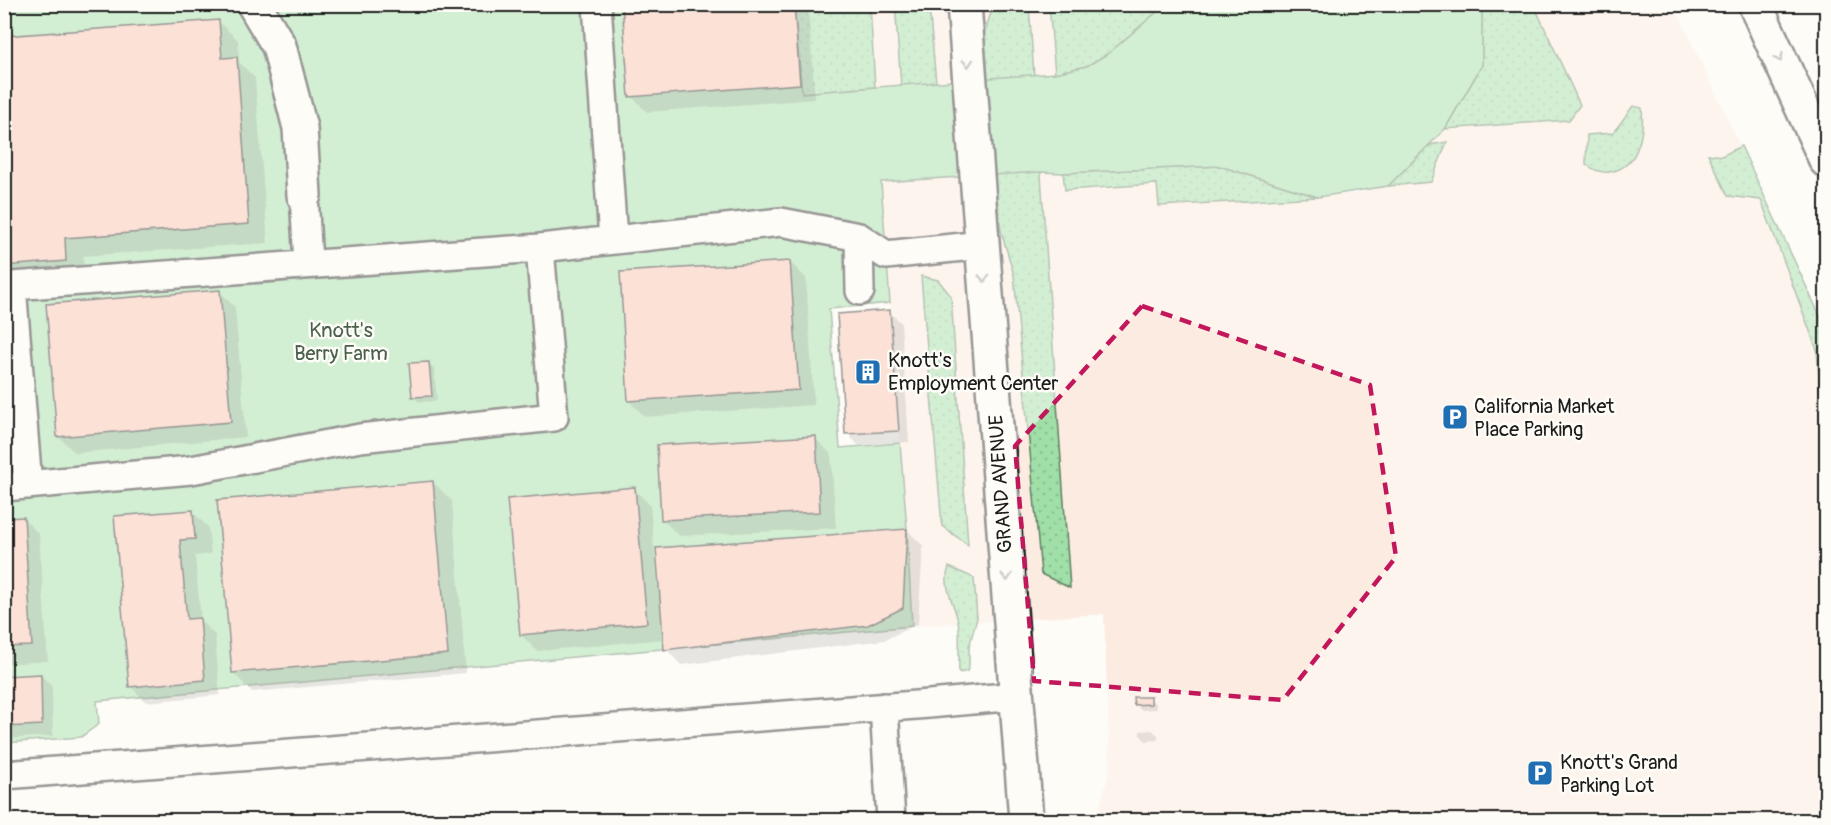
<svg xmlns="http://www.w3.org/2000/svg" width="1831" height="825" viewBox="0 0 1831 825" font-family="Pangolin,sans-serif">
  <style>
    .built { fill: #fcebe1 }
    .grass { fill: url(#grass-dots); stroke: #5e7e62; stroke-width: 1.5 }
    .park { fill: #a0dfa7; stroke: #5e7e62; stroke-width: 1.5 }
    .shadow { fill: #0003 }
    .building { fill: #fac2af; stroke: #1c1c1c; stroke-width: 1.5 }
    .lines { fill: none; stroke-linecap: round; stroke-linejoin: round }
    .service-casing { stroke: #1c1c1c; stroke-width: 32 }
    .pedestrian-casing { stroke: #1c1c1c; stroke-width: 38 }
    .minor-casing { stroke: #1c1c1c; stroke-width: 38 }
    .primary-casing { stroke: #1c1c1c; stroke-width: 38 }
    .service { stroke: #fdfcf7; stroke-width: 27 }
    .pedestrian { stroke: #fdfcf7; stroke-width: 33 }
    .minor { stroke: #fdfcf7; stroke-width: 33 }
    .primary { stroke: #fdfcf7; stroke-width: 33 }
    .oneway { stroke: #989794 }
    .marked { fill: none; stroke: #c2185b; stroke-width: 4.5; stroke-dasharray: 12 8; stroke-linejoin: round }
    .labels { text-anchor: middle; stroke-width: 5; stroke-linejoin: round; paint-order: stroke }
    .park-label { font-size: 20px; fill: #4a604d; stroke: #fdfcf7 }
    .poi-label { font-size: 20px; fill: #1c1c1c; stroke: #fdfcf7; text-anchor: start }
    .street-label { font-size: 20px; fill: #1c1c1c; stroke: #fdfcf7 }
  </style>
  <defs>
    <pattern id="grass-dots" width="8" height="8" patternUnits="userSpaceOnUse" patternTransform="scale(1.5)"><rect width="8" height="8" fill="#a0dfa7"/><path d="M2 2h.1M6 6h.1" fill="none" stroke="#89bf8f" stroke-width="1.8" stroke-linecap="round"/></pattern>
  </defs>
  <rect width="100%" height="100%" fill="#fdfcf7"/>
  <filter id="ink" filterUnits="userSpaceOnUse"><feTurbulence type="fractalNoise" baseFrequency=".0167" numOctaves="2"/><feDisplacementMap in="SourceGraphic" scale="12" xChannelSelector="R" yChannelSelector="G"/><feConvolveMatrix kernelMatrix="1 2 1 2 8 2 1 2 1" color-interpolation-filters="sRGB"/></filter>
  <g filter="url(#ink)">
    <path class="built" d="M 794,5 L 1165,5 L 1087,66 L 1055,73 L 801,93 Z
      M 1482,5 L 1674,5 L 1826,329 L 1826,820 L 1097,820 L 1110,767 L 1104,614 L 912,626 L 907,529 L 881,182 L 1039,172 L 1318,197 L 1359,193 L 1388,185 L 1445,129 L 1482,65 Z"/>
    <path class="grass" d="M 794,5 L 870,5 L 875,87 L 801,93 Z
      M 895,5 L 929,5 L 936,83 L 901,85 Z
      M 991,5 L 1029,5 L 1070,588 L 1041,574 L 1014,275 L 1001,231 L 994,175 L 985,78 L 983,37 L 991,13 Z
      M 1049,5 L 1165,5 L 1109,53 L 1087,66 L 1055,73 Z
      M 1482,5 L 1534,5 L 1580,105 L 1569,120 L 1445,129 L 1482,65 Z
      M 1633,106 L 1642,108 C 1643,121 1643,134 1638,146 C 1631,169 1606,181 1586,164 L 1587,135 L 1613,133 Z
      M 1447,142 L 1431,182 L 1388,186 L 1430,145 Z
      M 1741,146 L 1826,329 L 1826,485 L 1817,350 L 1761,200 L 1728,196 L 1708,154 L 1722,156 Z
      M 1220,166 L 1318,197 L 1159,206 L 1157,184 L 1065,190 L 1063,173 Z
      M 921,276 L 938,280 L 951,296 L 968,545 L 942,526 Z
      M 949,567 L 974,578 L 977,618 L 969,647 L 969,666 L 967,671 L 959,673 C 958,657 961,637 958,621 C 954,603 942,586 949,567 Z"/>
    <path class="park" d="M 5,5 L 794,5 L 802,93 L 1055,73 L 1087,66 L 1109,53 L 1165,5 L 1482,5 L 1482,65 L 1445,129 L 1388,186 L 1318,197 L 1220,166 L 1063,173 L 1039,172 L 881,182 L 890,303 L 829,309 L 840,448 L 900,443 L 907,529 L 912,626 L 97,701 L 99,724 L 81,737 L 5,743 Z"/>
    <path class="shadow" d="M 623,4 L 808,4 L 815,99 L 647,112 L 631,96 Z
      M 218,21 L 238,40 L 239,62 L 255,78 L 268,243 L 83,256 L 85,280 L 4,286 L 4,37 Z
      M 790,262 L 806,278 L 814,405 L 645,417 L 629,401 Z
      M 219,291 L 235,307 L 246,437 L 75,453 L 59,437 Z
      M 890,312 L 901,323 L 909,442 L 858,445 L 847,433 Z
      M 4,338 L 14,453 L 4,454 Z
      M 428,363 L 434,369 L 437,401 L 419,402 L 413,396 Z
      M 815,438 L 831,454 L 836,528 L 679,536 L 663,520 Z
      M 433,482 L 452,501 L 466,673 L 252,692 L 233,673 Z
      M 634,489 L 650,505 L 659,597 L 907,530 L 923,546 L 918,624 L 884,640 L 681,665 L 666,649 L 665,639 L 537,651 L 521,635 Z
      M 192,511 L 208,527 L 211,554 L 195,556 L 201,621 L 215,635 L 220,695 L 146,702 L 130,686 L 116,517 Z
      M 23,518 L 39,534 L 48,661 L 4,664 L 4,520 Z
      M 41,675 L 52,687 L 53,736 L 4,739 L 4,677 Z
      M 1150,698 L 1156,704 L 1156,709 L 1141,710 L 1135,704 Z
      M 1152,730 L 1158,735 L 1158,740 L 1146,741 L 1140,735 L 1140,731 Z"/>
    <path class="building" d="M 622,4 L 794,4 L 800,84 L 629,97 Z
      M 219,20 L 222,58 L 237,57 L 249,224 L 65,238 L 66,261 L 4,266 L 4,36 Z
      M 790,261 L 799,390 L 628,401 L 620,272 Z
      M 220,290 L 231,422 L 57,437 L 46,304 Z
      M 890,310 L 899,431 L 845,434 L 837,314 Z
      M 429,362 L 432,396 L 412,397 L 409,363 Z
      M 816,436 L 820,512 L 661,520 L 657,445 Z
      M 433,481 L 448,654 L 232,673 L 217,500 Z
      M 635,487 L 647,623 L 520,635 L 507,499 Z
      M 193,510 L 195,539 L 180,540 L 187,619 L 200,618 L 205,680 L 129,687 L 114,516 Z
      M 24,517 L 32,646 L 4,647 L 4,518 Z
      M 907,529 L 903,608 L 868,625 L 664,650 L 656,548 Z
      M 41,674 L 42,725 L 4,727 L 4,676 Z
      M 1133,697 L 1151,697 L 1151,704 L 1134,705 Z"/>
    <g class="lines">
      <defs>
        <path id="service" d="M 597,4 L 613,240
          M 304,195 L 308,263
          M 859,237 L 860,291
          M 540,248 L 781,222 L 859,237 L 886,255 L 982,245
          M 4,286 L 12,286 L 28,485
          M 4,487 L 191,470 L 360,438 L 554,417 L 540,248 L 12,286
          M 884,707 L 891,820
          M 4,775 L 929,704 L 1016,696"/>
        <path id="pedestrian" d="M 254,4 L 279,46 L 300,128 L 304,195"/>
        <path id="minor" d="M 964,4 L 1026,820"/>
        <path id="primary" d="M 1755,4 L 1826,160"/>
      </defs>
      <use href="#service" class="service-casing"/>
      <use href="#pedestrian" class="pedestrian-casing"/>
      <use href="#minor" class="minor-casing"/>
      <use href="#primary" class="primary-casing"/>
      <use href="#service" class="service"/>
      <use href="#pedestrian" class="pedestrian"/>
      <use href="#minor" class="minor"/>
      <use href="#primary" class="primary"/>
    </g>
    <defs><path id="oneway-chevron" d="M-2-3.5L2.5 0L-2 3.5" fill="none" stroke-width="1.6" stroke-linecap="round" stroke-linejoin="round" transform="scale(1.5)"/></defs>
    <g class="oneway">
      <use href="#oneway-chevron" transform="translate(1779 58) rotate(65)"/>
      <use href="#oneway-chevron" transform="translate(968 63) rotate(86)"/>
      <use href="#oneway-chevron" transform="translate(984 278) rotate(86)"/>
      <use href="#oneway-chevron" transform="translate(1007 577) rotate(86)"/>
    </g>
  </g>
  <path d="M0 0H1831V825H0ZM 1142,306 L 1370,385 L 1396,557 L 1283,700 L 1034,681 L 1015,446 Z" fill="#fdfcf7" fill-opacity=".55" fill-rule="evenodd"/>
  <path class="marked" d="M 1142,306 L 1370,385 L 1396,557 L 1283,700 L 1034,681 L 1015,446 Z"/>
  <defs>
    <symbol id="building-square" viewBox="-11 -11 22 22"><rect x="-9" y="-9" width="18" height="18" rx="4" fill="#1f6fb2" stroke="#fdfcf7"/><path d="M-4-6H4V6H1V3H-1V6H-4ZM-2.5-4.3h1.7v1.8h-1.7ZM.8-4.3h1.7v1.8H.8ZM-2.5-1h1.7V.8h-1.7ZM.8-1h1.7V.8H.8Z" fill="#fff"/></symbol>
    <symbol id="parking-square" viewBox="-11 -11 22 22"><rect x="-9" y="-9" width="18" height="18" rx="4" fill="#1f6fb2" stroke="#fdfcf7"/><path d="M-3.5-5.5H1a3.5 3.5 0 0 1 0 7H-1V5.5H-3.5ZM-1-3.4V-.6H.8a1.4 1.4 0 0 0 0-2.8Z" fill="#fff"/></symbol>
  </defs>
  <g fill-rule="evenodd">
    <use href="#building-square" x="853" y="357" width="30" height="30"/>
    <use href="#parking-square" x="1440" y="402" width="30" height="30"/>
    <use href="#parking-square" x="1525" y="758" width="30" height="30"/>
  </g>
  <g class="labels">
    <g class="park-label">
      <text x="341" y="337">Knott's<tspan x="341" dy="23">Berry Farm</tspan></text>
    </g>
    <g class="poi-label">
      <text x="888" y="367">Knott's<tspan x="888" dy="23">Employment Center</tspan></text>
      <text x="1474" y="413">California Market<tspan x="1474" dy="23">Place Parking</tspan></text>
      <text x="1560" y="769">Knott's Grand<tspan x="1560" dy="23">Parking Lot</tspan></text>
    </g>
    <g class="street-label">
      <text transform="translate(1000 484) rotate(-94)" y="7">GRAND AVENUE</text>
    </g>
  </g>
  <rect width="1831" height="825" fill="none" stroke="#fdfcf7" stroke-width="24"/>
  <rect x="12" y="12" width="1807" height="801" fill="none" stroke="#1c1c1c" stroke-width="2" filter="url(#ink)"/>
</svg>
